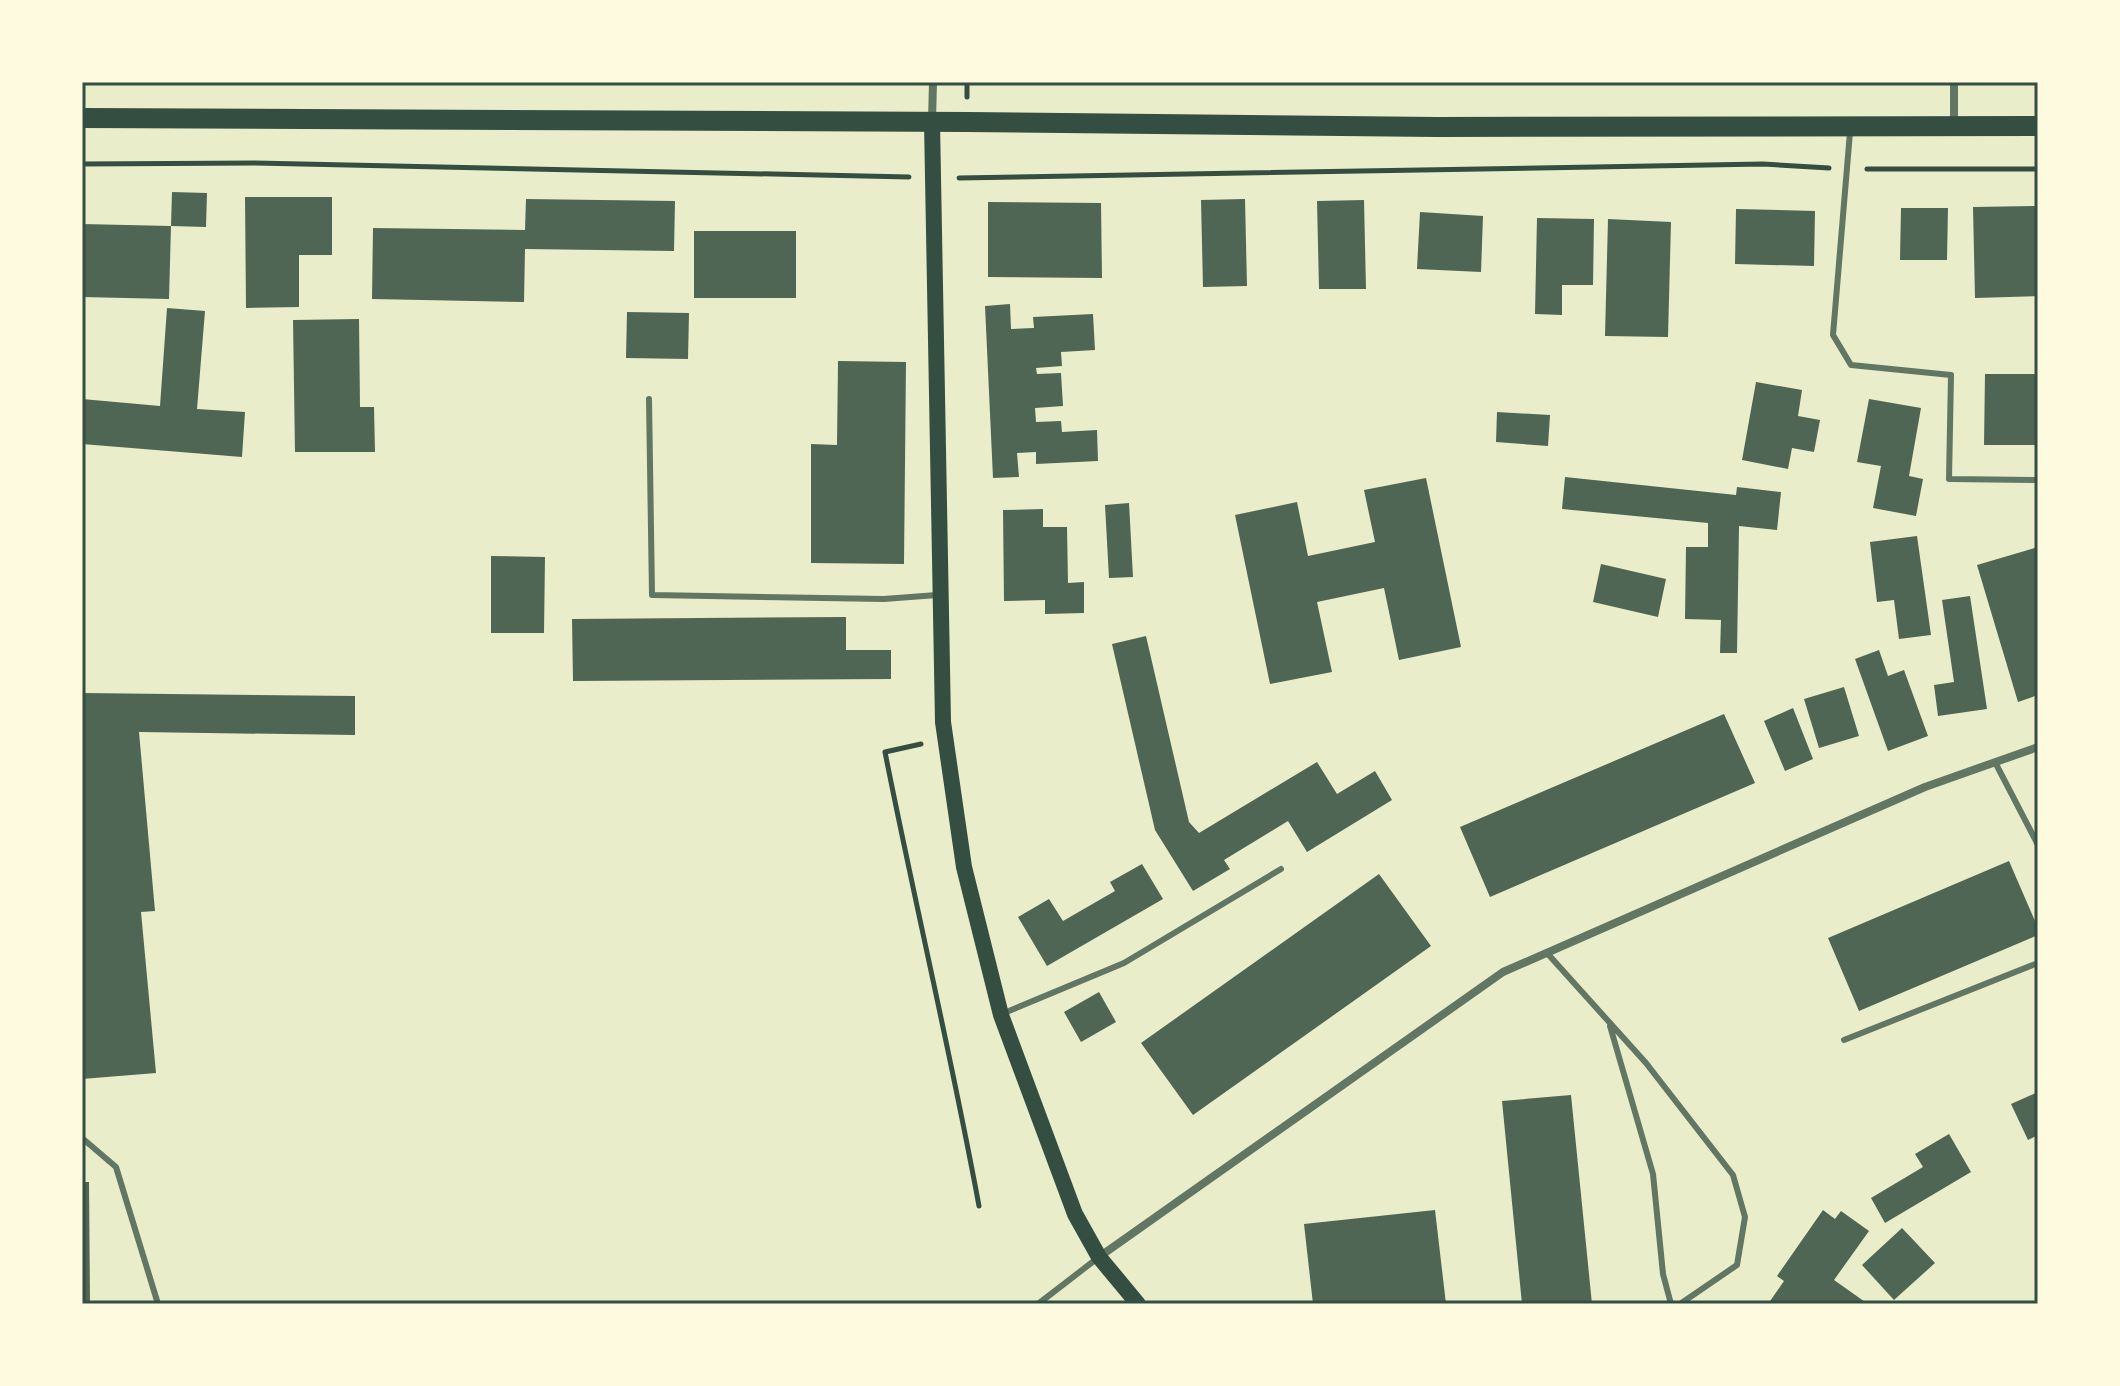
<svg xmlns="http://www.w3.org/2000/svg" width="2120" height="1386" viewBox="0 0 2120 1386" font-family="Overpass,sans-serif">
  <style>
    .building { fill: #4f6655 }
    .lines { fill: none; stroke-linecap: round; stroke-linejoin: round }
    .path { stroke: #344e41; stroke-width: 5 }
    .service { stroke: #617663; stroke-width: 6 }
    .minor { stroke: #617663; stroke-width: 8 }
    .secondary { stroke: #344e41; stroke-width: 16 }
    .primary { stroke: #344e41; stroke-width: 20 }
    .neatline { fill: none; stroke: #344e41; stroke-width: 3 }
  </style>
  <rect width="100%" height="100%" fill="#e9edc9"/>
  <path class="building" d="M 172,192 L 207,193 L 206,227 L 171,226 Z
    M 245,197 L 332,197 L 332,255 L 299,255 L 299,307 L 246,308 Z
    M 526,199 L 675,201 L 674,251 L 525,249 L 524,302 L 372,299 L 373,228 L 525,230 Z
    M 1245,199 L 1247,286 L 1203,287 L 1201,200 Z
    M 1364,200 L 1366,289 L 1319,289 L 1317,201 Z
    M 988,202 L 1101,203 L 1102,278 L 988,277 Z
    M 2038,206 L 2038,296 L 1975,298 L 1973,207 Z
    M 1901,208 L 1948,208 L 1947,260 L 1900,260 Z
    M 1736,209 L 1815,211 L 1814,266 L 1735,264 Z
    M 1420,212 L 1483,216 L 1481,272 L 1417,269 Z
    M 1537,218 L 1594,219 L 1593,285 L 1562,285 L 1562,315 L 1535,314 Z
    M 1608,219 L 1671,222 L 1668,337 L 1605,336 Z
    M 82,224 L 171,226 L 169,299 L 82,297 Z
    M 694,231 L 796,231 L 796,298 L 694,298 Z
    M 1010,304 L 1011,329 L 1034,328 L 1033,317 L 1093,314 L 1095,350 L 1061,352 L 1062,366 L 1036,368 L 1037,374 L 1061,373 L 1063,406 L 1035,408 L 1036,422 L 1061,421 L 1062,432 L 1097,430 L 1098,461 L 1036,464 L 1036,452 L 1017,453 L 1019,477 L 993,478 L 985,306 Z
    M 167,308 L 205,311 L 197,409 L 245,412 L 242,457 L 82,444 L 82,399 L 160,406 Z
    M 627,312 L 689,313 L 688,359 L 626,358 Z
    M 359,319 L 360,407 L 374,407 L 375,452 L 295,452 L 293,320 Z
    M 838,361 L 906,362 L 904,564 L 811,563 L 811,444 L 837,445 Z
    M 1985,374 L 2038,374 L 2038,445 L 1984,445 Z
    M 1756,382 L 1802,390 L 1798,416 L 1820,420 L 1814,452 L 1792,448 L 1788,469 L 1742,460 Z
    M 1869,399 L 1921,408 L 1909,476 L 1923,479 L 1916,516 L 1873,508 L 1881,466 L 1857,462 Z
    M 1497,412 L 1550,415 L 1548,446 L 1496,442 Z
    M 1565,477 L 1736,495 L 1737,487 L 1781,492 L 1777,530 L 1739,526 L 1737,653 L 1720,653 L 1721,620 L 1685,619 L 1686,547 L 1708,547 L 1708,523 L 1562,509 Z
    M 1426,478 L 1461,647 L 1399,660 L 1384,588 L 1317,602 L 1332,672 L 1270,684 L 1235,515 L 1297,502 L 1308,556 L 1375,542 L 1364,490 Z
    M 1129,503 L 1133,577 L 1109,578 L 1105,505 Z
    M 1043,509 L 1043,527 L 1067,527 L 1068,583 L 1084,582 L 1084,613 L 1045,614 L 1045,600 L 1004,601 L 1003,510 Z
    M 1917,536 L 1931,635 L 1899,639 L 1894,600 L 1877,602 L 1870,542 Z
    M 2038,547 L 2038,695 L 2018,702 L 1977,565 Z
    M 491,556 L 545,557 L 544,633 L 491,633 Z
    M 1601,564 L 1666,579 L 1658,617 L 1593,602 Z
    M 1970,596 L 1987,709 L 1938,716 L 1934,685 L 1954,682 L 1942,600 Z
    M 846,617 L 846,650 L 891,650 L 891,679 L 573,681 L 572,619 Z
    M 1146,636 L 1189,822 L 1199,833 L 1317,762 L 1337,794 L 1375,771 L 1392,800 L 1307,852 L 1288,821 L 1224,860 L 1230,869 L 1193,891 L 1155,830 L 1112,644 Z
    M 1879,650 L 1888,676 L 1904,670 L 1928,736 L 1888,751 L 1855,659 Z
    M 1844,687 L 1859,736 L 1819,748 L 1804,699 Z
    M 82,693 L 355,696 L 355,735 L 139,732 L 155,911 L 141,912 L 156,1073 L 82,1079 Z
    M 1793,708 L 1813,759 L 1785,771 L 1764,721 Z
    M 1724,714 L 1755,783 L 1490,897 L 1460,827 Z
    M 2009,861 L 2038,928 L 2038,935 L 1859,1011 L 1828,938 Z
    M 1142,864 L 1163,899 L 1047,966 L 1018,917 L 1049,899 L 1063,921 L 1115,891 L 1110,882 Z
    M 1379,874 L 1431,946 L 1193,1115 L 1141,1043 Z
    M 1099,992 L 1116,1022 L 1081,1042 L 1064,1012 Z
    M 2038,1092 L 2038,1135 L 2028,1140 L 2011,1104 Z
    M 1571,1095 L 1592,1304 L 1522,1304 L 1502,1101 Z
    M 1949,1134 L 1971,1172 L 1885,1223 L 1871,1198 L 1923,1167 L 1915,1154 Z
    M 82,1182 L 89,1182 L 90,1304 L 82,1304 Z
    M 1435,1210 L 1446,1304 L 1313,1304 L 1304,1224 Z
    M 1823,1210 L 1835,1219 L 1841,1211 L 1869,1231 L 1834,1280 L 1868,1304 L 1768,1304 L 1784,1281 L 1777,1276 Z
    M 1902,1228 L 1935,1263 L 1894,1300 L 1862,1265 Z"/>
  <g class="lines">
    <path class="path" d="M 967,82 L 967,97
      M 82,164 L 255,163 L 909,177
      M 1867,169 L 2038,169
      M 959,178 L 1763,164 L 1829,168
      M 921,744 L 885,752 C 915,904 951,1054 979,1206"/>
    <path class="service" d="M 1850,132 L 1833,335 L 1851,365 L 1951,375 L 1949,479 L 2038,480
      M 649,399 L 652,595 L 884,599 L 937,595
      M 1995,762 L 2038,845
      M 1547,953 L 1646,1063 L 1733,1175 L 1745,1217 L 1737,1265 L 1680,1304
      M 1004,1013 L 1124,963 L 1281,869
      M 1610,1026 L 1653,1174 L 1663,1274 L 1671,1304
      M 1844,1040 L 2038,963
      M 82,1138 L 116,1167 L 158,1304
      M 1038,1304 L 1099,1257"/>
    <path class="minor" d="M 932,121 L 933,82
      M 1954,125 L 1954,82
      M 1099,1257 L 1503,972 L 1925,787 L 2038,747"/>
    <path class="secondary" d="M 932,122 L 943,722 L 964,867 L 1001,1015 L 1075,1214 L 1099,1257 L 1138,1304"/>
    <path class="primary" d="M 82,118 L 967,122 L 1437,127 L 2038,126"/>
  </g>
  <rect width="2120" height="1386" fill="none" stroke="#fefae0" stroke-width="168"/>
  <rect x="84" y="84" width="1952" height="1218" class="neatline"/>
</svg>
